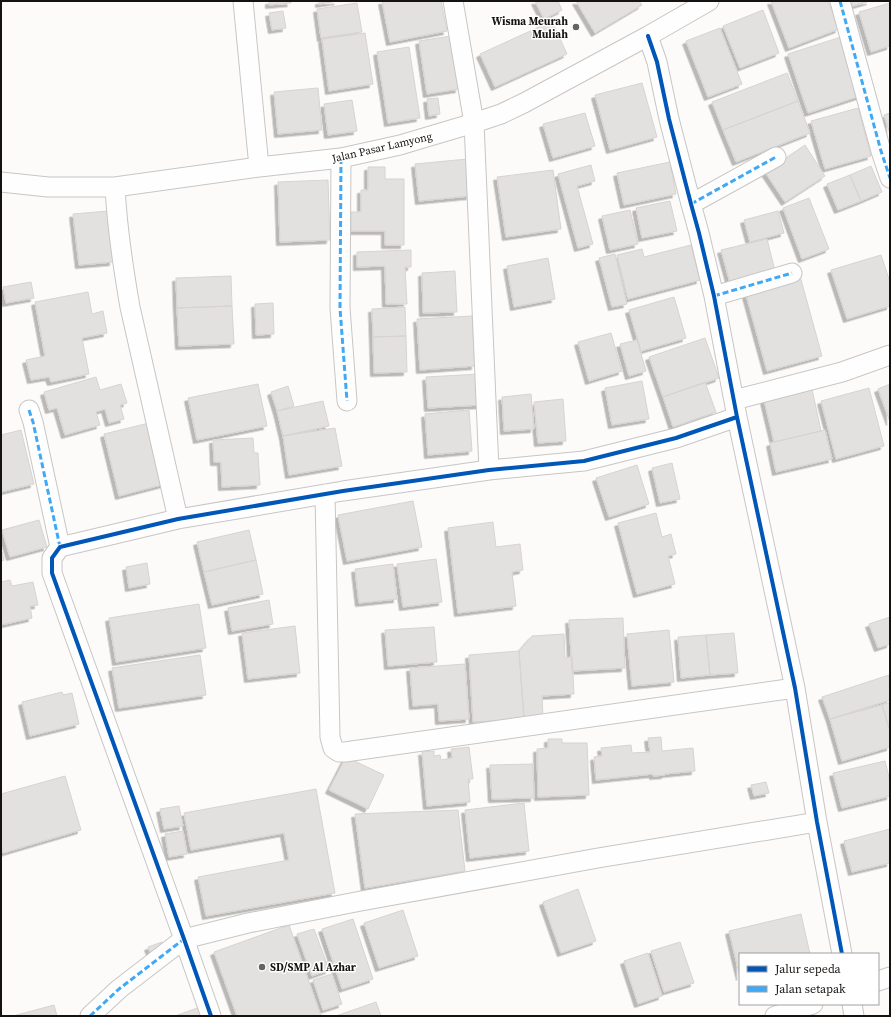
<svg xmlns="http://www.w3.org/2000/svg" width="891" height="1017" viewBox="0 0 891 1017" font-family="'Source Serif 4',serif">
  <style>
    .building { fill: #e3e1df; stroke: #d6d3d0; filter: url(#shadow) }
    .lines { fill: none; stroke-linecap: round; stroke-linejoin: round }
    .street-casing { stroke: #c8c6c4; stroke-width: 21 }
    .street { stroke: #fffefe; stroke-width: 19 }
    .quiet { stroke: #3fa9f5; stroke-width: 3; stroke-dasharray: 6 3; stroke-linecap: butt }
    .cycleway-casing { stroke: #fff; stroke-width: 6 }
    .cycleway { stroke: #0057b8; stroke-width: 4 }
    .poi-dot { fill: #666461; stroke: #fff; stroke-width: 1.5 }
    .labels { text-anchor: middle; stroke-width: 3; stroke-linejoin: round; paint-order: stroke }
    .poi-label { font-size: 11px; font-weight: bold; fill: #16120f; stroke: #fff; text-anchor: end }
    .street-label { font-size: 11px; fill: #16120f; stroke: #fff }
  </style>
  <defs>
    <filter id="shadow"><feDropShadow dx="-3.5" dy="3.5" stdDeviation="0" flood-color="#0004"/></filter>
  </defs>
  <rect width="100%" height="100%" fill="#fcfbfa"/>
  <path class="building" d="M 269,1 L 290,1 L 291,3 L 269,5 Z
    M 319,1 L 338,1 L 319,4 Z
    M 382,1 L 441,1 L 447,31 L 390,42 Z
    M 535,1 L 558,1 L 562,10 L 544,19 Z
    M 576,1 L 639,1 L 642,5 L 595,33 Z
    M 771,1 L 828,1 L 839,29 L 789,48 Z
    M 851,1 L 870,1 L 853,6 Z
    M 357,3 L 362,32 L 321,38 L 317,9 Z
    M 890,3 L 890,46 L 871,52 L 859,12 Z
    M 763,10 L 779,53 L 740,68 L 723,26 Z
    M 283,11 L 286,28 L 272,30 L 269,13 Z
    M 552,21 L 567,54 L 495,87 L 480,54 Z
    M 720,28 L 742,84 L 708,97 L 686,41 Z
    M 365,33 L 373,84 L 329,91 L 322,39 Z
    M 451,36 L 459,89 L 427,94 L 419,41 Z
    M 844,36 L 863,95 L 808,113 L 788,54 Z
    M 409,47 L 420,118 L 388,123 L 377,52 Z
    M 787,73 L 798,101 L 723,130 L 712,102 Z
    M 642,83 L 657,137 L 610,150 L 595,95 Z
    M 318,88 L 322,130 L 278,134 L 274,92 Z
    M 438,98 L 440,114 L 429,116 L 427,99 Z
    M 352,100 L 357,131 L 328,135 L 324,104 Z
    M 798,101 L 810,133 L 736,162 L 723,130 Z
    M 858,108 L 871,156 L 825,169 L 811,121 Z
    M 585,113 L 595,146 L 553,158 L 543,124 Z
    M 890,113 L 890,134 L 884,115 Z
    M 805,145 L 825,176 L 785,202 L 765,172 Z
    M 467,159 L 470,196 L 419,201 L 415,164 Z
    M 670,162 L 676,194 L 624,205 L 617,173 Z
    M 591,165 L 595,181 L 577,186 L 593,244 L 578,248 L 558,174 Z
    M 871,166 L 882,192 L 861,201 L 850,175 Z
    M 368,167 L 385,167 L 385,179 L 404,179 L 404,245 L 385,245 L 385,231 L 351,231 L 351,212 L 361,212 L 361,190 L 368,190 Z
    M 553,170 L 561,229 L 506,237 L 497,177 Z
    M 850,175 L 861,201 L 838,210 L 827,184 Z
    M 328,180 L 330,240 L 280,242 L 278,182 Z
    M 809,198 L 829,249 L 802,259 L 783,208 Z
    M 670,201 L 677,231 L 642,238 L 636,208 Z
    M 630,210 L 638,244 L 610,250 L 602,216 Z
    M 108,211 L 113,262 L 79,265 L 73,214 Z
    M 778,211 L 784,233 L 750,242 L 744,220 Z
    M 767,239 L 775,271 L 730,283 L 721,250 Z
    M 691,245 L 700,280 L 628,299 L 617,255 L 642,249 L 644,257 Z
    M 411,250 L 411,267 L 405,267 L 407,304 L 386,304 L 385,266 L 357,267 L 357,252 Z
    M 615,254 L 627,304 L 612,307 L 599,258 Z
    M 881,255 L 890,282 L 890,306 L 847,319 L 831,270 Z
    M 548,258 L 555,299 L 514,307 L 507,266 Z
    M 455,271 L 457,312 L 423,313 L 422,273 Z
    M 231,276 L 232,306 L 177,308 L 176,278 Z
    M 800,276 L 822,356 L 767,371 L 745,291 Z
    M 31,282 L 34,298 L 6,303 L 3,287 Z
    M 88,292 L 92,314 L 103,311 L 107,333 L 82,338 L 89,374 L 51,382 L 49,377 L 31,380 L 26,360 L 45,356 L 35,302 Z
    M 674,297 L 686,338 L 641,351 L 629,310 Z
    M 273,303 L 274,334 L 256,335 L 255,304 Z
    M 232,306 L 234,344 L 179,346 L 177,308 Z
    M 405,307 L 406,336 L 373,337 L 372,309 Z
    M 472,316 L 475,366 L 420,370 L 417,319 Z
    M 611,333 L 622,371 L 589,381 L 578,342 Z
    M 406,336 L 407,372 L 374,373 L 373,337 Z
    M 705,338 L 719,378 L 663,397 L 649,357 Z
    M 637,340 L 646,371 L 629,376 L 620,344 Z
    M 479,374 L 481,405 L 428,408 L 426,377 Z
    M 96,377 L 100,390 L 121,384 L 127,403 L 120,405 L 124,419 L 109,423 L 105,409 L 96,412 L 100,425 L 65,435 L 57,408 L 49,410 L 44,392 Z
    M 642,381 L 649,419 L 612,425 L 605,388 Z
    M 705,382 L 716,412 L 673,427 L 663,397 Z
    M 258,384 L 267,426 L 197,440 L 188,398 Z
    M 890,384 L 890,422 L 878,389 Z
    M 288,386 L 294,406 L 277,411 L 271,392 Z
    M 869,388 L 884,446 L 836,459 L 821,401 Z
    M 812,389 L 821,431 L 774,442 L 764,400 Z
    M 531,394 L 534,429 L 504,431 L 502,397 Z
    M 563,399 L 566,441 L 538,443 L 534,402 Z
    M 323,401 L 329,426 L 283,436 L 277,411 Z
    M 469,410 L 472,451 L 428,455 L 425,414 Z
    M 149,423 L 165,484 L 119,496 L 104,434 Z
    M 335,428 L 342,466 L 289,475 L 283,436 Z
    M 21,430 L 34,484 L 1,492 L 1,435 Z
    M 825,430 L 832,459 L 776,472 L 770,443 Z
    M 253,438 L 254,453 L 258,453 L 260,485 L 222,487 L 221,462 L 214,462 L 213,440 Z
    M 672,463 L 680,499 L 660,503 L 652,468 Z
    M 637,465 L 649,504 L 609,517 L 596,478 Z
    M 413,501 L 422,547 L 347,561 L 338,515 Z
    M 656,513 L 662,537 L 671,534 L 676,554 L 668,556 L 675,584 L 637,594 L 618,523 Z
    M 39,520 L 47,547 L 10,557 L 2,530 Z
    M 493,522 L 496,547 L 520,544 L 523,570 L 512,572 L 516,606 L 458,613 L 448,528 Z
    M 249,530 L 256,560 L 204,572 L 197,542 Z
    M 1,548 L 4,560 L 1,561 Z
    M 436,559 L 442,602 L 403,607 L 397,564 Z
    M 256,560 L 263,594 L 212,605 L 204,572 Z
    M 147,563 L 150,584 L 129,588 L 126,567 Z
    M 393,564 L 397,599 L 359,603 L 355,569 Z
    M 10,580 L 12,586 L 33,582 L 38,605 L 30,606 L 32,618 L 1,625 L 1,582 Z
    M 269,600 L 273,624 L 232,631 L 228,608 Z
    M 199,604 L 206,648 L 116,662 L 109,618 Z
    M 890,617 L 890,644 L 878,648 L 869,624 Z
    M 623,618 L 625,668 L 572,671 L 569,620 Z
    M 295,626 L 300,673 L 248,679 L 242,633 Z
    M 434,627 L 437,662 L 388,666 L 385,630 Z
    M 669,630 L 674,682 L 632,686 L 627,634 Z
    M 734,633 L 738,673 L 710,675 L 706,635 Z
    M 564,634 L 565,658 L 572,657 L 574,694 L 542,696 L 543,718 L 524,719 L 519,651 L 532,636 Z
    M 706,635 L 710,675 L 681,678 L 678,637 Z
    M 519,651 L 524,719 L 473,722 L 469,655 Z
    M 200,655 L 206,695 L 119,708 L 112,668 Z
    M 465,664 L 469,719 L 439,721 L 438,704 L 413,706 L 410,668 Z
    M 889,675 L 890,700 L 830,719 L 822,697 Z
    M 62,692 L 63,695 L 72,693 L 79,724 L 30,736 L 22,702 Z
    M 890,702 L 890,731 L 882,705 Z
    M 882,705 L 890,731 L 890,747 L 842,761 L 830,719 Z
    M 661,737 L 662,751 L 693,748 L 695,771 L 665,774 L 665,775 L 653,776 L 653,774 L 596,780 L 594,757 L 602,756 L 601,748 L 631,745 L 632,753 L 650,752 L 648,738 Z
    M 548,739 L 562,739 L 562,743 L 587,743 L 589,795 L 538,797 L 537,749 L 548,748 Z
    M 469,747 L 473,779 L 468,779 L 470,802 L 427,806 L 422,752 L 434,751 L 434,756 L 440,755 L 441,760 L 452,758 L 451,749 Z
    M 346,757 L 384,775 L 368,809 L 329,790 Z
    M 885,761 L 890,781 L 890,796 L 842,808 L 833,773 Z
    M 533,764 L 534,798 L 492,799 L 490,765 Z
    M 65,776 L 81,830 L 3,853 L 1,846 L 1,794 Z
    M 766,782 L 769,793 L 754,796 L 751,785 Z
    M 316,789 L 335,893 L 206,916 L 198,877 L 289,860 L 284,833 L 191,850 L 184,813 Z
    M 524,803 L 529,851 L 470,858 L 465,810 Z
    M 179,806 L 183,826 L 164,829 L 160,809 Z
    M 458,810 L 465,871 L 365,888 L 355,814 Z
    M 890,829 L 890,863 L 852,872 L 844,841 Z
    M 183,831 L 187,854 L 169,857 L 165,834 Z
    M 578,889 L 596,941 L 561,953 L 543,902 Z
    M 403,910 L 418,956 L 379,968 L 364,923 Z
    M 801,914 L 810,954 L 740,954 L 740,977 L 729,931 Z
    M 353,919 L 373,979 L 342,989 L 322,929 Z
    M 289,925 L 321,1016 L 237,1016 L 214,952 Z
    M 314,929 L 329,970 L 312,976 L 297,934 Z
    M 162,942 L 169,958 L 155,964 L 148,947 Z
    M 680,942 L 694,983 L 664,992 L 651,951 Z
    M 648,953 L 662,996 L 638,1004 L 624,961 Z
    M 332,974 L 342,1004 L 323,1010 L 313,980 Z
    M 376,1002 L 381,1016 L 336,1016 Z
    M 54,1005 L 57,1016 L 13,1016 Z
    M 200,1007 L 204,1016 L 175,1016 Z"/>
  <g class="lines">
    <defs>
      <path id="street" d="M 243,1 L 259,167
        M 453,1 L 474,123 L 489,470
        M 840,1 L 881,151 L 890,178
        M 648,36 L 657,62 L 669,119 L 691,204 L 699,233 L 714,296 L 737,417 L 795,688 L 817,822 L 842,954
        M 341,158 L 340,308 L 347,401
        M 1,182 L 48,187 L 115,187 L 259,167 L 341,158 L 400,145 L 474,123 L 501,114 L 524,103 L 648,36 L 709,1
        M 115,187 C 117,227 123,267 130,307 L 178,519
        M 691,204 L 776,157
        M 714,296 L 792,273
        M 734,400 L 842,372 L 890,355
        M 29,410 L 33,422 L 60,547
        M 325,494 L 330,737 L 333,748 L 339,752 L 345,752 L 795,688
        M 878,981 L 890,977
        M 852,1004 L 854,1016
        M 90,1016 L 119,989 L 184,939 L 248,923 L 361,901 L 598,858 L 817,822
        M 211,1016 L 184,939 L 52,573 L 52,558 L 60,547 L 178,519 L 343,491 L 489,470 L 584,461 L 676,438 L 737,417
        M 775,1016 L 813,1004"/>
    </defs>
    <use href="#street" class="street-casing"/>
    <use href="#street" class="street"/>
    <path class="quiet" d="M 840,1 L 881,151 L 890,178
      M 341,158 L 340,308 L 347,401
      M 691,204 L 776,157
      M 714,296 L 792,273
      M 29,410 L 33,422 L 60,547
      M 90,1016 L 119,989 L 184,939"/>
    <defs>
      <path id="cycleway" d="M 648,36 L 657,62 L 669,119 L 691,204 L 699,233 L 714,296 L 737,417 L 795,688 L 817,822 L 842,954
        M 211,1016 L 184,939 L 52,573 L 52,558 L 60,547 L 178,519 L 343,491 L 489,470 L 584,461 L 676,438 L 737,417"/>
    </defs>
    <use href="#cycleway" class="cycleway-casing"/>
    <use href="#cycleway" class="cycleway"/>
  </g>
  <g class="poi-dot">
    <circle cx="576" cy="27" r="4"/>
    <circle cx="262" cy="967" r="4"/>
  </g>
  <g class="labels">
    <g class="poi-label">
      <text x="568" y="25">Wisma Meurah<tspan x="568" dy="13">Muliah</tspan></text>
      <text x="270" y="971" text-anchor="start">SD/SMP Al Azhar</text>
    </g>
    <g class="street-label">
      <text transform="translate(382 147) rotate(-13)" y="4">Jalan Pasar Lamyong</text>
    </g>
  </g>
  <rect width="891" height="1017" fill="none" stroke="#16120f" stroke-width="4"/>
  <rect x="739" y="953" width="140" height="52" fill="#ffffff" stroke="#a2a09f"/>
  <rect x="747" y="966" width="20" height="6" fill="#0057b8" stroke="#a2a09f"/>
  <text x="775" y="973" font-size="12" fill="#16120f">Jalur sepeda</text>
  <rect x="747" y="986" width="20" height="6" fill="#3fa9f5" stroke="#a2a09f"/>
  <text x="775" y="993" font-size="12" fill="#16120f">Jalan setapak</text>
</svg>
